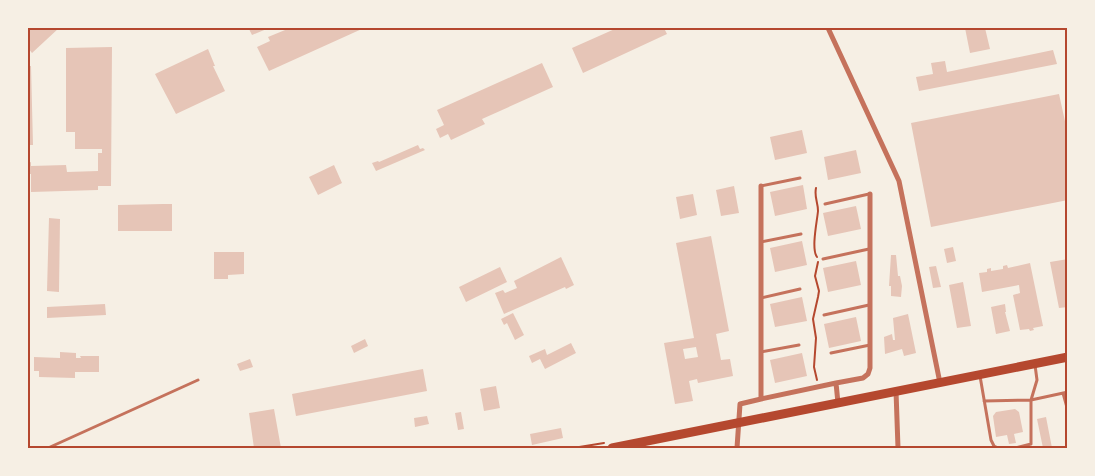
<svg xmlns="http://www.w3.org/2000/svg" width="1095" height="476" viewBox="0 0 1095 476" font-family="'Alegreya Sans',sans-serif">
  <style>
    .building { fill: #e6c5b7; fill-rule: evenodd }
    .lines { fill: none; stroke-linecap: round; stroke-linejoin: round }
    .path { stroke: #b5482f; stroke-width: 2 }
    .service { stroke: #c5725c; stroke-width: 3 }
    .minor { stroke: #c5725c; stroke-width: 5 }
    .secondary { stroke: #b5482f; stroke-width: 9 }
    .neatline { fill: none; stroke: #b5482f; stroke-width: 2 }
  </style>
  <rect width="100%" height="100%" fill="#f6efe4"/>
  <path class="building" d="M 32,28 L 59,28 L 32,53 L 28,48 L 28,32 Z
    M 253,28 L 269,28 L 252,35 L 249,29 Z
    M 290,28 L 364,28 L 269,71 L 257,47 L 270,41 L 268,37 Z
    M 617,28 L 664,28 L 667,34 L 583,73 L 572,48 Z
    M 965,28 L 985,28 L 990,49 L 970,53 Z
    M 112,47 L 111,186 L 98,186 L 98,190 L 31,192 L 31,174 L 28,174 L 28,163 L 31,162 L 31,166 L 66,165 L 67,172 L 98,171 L 98,153 L 102,153 L 102,149 L 75,149 L 75,132 L 66,132 L 66,48 Z
    M 208,49 L 215,66 L 213,66 L 225,91 L 176,114 L 155,74 Z
    M 1053,50 L 1057,64 L 919,91 L 916,77 L 933,74 L 931,63 L 945,61 L 947,72 Z
    M 542,63 L 553,87 L 482,119 L 485,124 L 451,140 L 448,134 L 440,138 L 436,129 L 444,125 L 437,110 Z
    M 28,66 L 31,66 L 33,145 L 28,145 Z
    M 1059,94 L 1068,135 L 1068,200 L 931,227 L 911,123 Z
    M 802,130 L 807,153 L 775,160 L 770,137 Z
    M 418,145 L 420,149 L 423,148 L 425,150 L 376,171 L 372,163 L 378,161 L 379,162 Z
    M 856,150 L 861,173 L 828,180 L 824,157 Z
    M 334,165 L 342,183 L 318,195 L 309,177 Z
    M 803,185 L 807,209 L 775,216 L 770,192 Z
    M 734,186 L 739,213 L 721,216 L 716,190 Z
    M 693,194 L 697,215 L 680,219 L 676,197 Z
    M 163,204 L 172,204 L 172,231 L 118,231 L 118,205 Z
    M 856,206 L 861,229 L 828,236 L 823,213 Z
    M 49,218 L 60,219 L 59,292 L 47,291 Z
    M 711,236 L 729,331 L 716,334 L 721,360 L 730,359 L 733,376 L 698,383 L 697,379 L 689,381 L 693,401 L 675,404 L 664,343 L 694,338 L 676,243 ZM 696,347 L 698,357 L 685,359 L 683,349 Z
    M 802,241 L 807,265 L 775,272 L 770,248 Z
    M 953,247 L 956,261 L 947,263 L 944,249 Z
    M 214,252 L 244,252 L 244,274 L 228,275 L 228,279 L 214,279 Z
    M 891,255 L 896,255 L 898,276 L 900,276 L 902,286 L 901,297 L 891,296 L 891,286 L 889,286 Z
    M 561,257 L 574,285 L 566,289 L 565,287 L 504,314 L 495,293 L 503,290 L 505,293 L 517,288 L 514,281 Z
    M 1068,259 L 1068,307 L 1059,308 L 1050,262 Z
    M 856,261 L 861,285 L 828,292 L 823,268 Z
    M 1030,263 L 1043,326 L 1033,328 L 1034,330 L 1030,331 L 1029,329 L 1020,330 L 1013,295 L 1020,293 L 1019,285 L 982,292 L 979,273 L 987,272 L 987,269 L 991,268 L 991,271 L 1003,269 L 1003,266 L 1007,265 L 1008,268 Z
    M 936,266 L 941,287 L 933,288 L 929,267 Z
    M 500,267 L 507,282 L 466,302 L 459,287 Z
    M 963,282 L 971,326 L 957,328 L 949,285 Z
    M 802,297 L 807,321 L 775,327 L 770,304 Z
    M 105,304 L 106,315 L 47,318 L 47,307 Z
    M 1005,304 L 1006,312 L 1005,312 L 1010,331 L 996,334 L 991,307 Z
    M 513,313 L 524,335 L 515,340 L 507,323 L 504,325 L 501,319 Z
    M 908,314 L 916,353 L 904,356 L 902,349 L 885,354 L 884,337 L 892,334 L 893,340 L 895,340 L 893,318 Z
    M 856,317 L 861,341 L 829,348 L 824,324 Z
    M 365,339 L 368,346 L 354,353 L 351,346 Z
    M 571,343 L 576,353 L 545,369 L 540,359 L 532,363 L 529,356 L 545,349 L 547,355 Z
    M 60,352 L 76,353 L 76,358 L 81,358 L 80,356 L 99,356 L 99,372 L 75,372 L 75,378 L 39,377 L 39,371 L 34,371 L 34,357 L 60,358 Z
    M 802,353 L 807,376 L 775,383 L 770,360 Z
    M 250,359 L 253,367 L 240,371 L 237,364 Z
    M 423,369 L 427,391 L 296,416 L 292,394 Z
    M 496,386 L 500,408 L 484,411 L 480,389 Z
    M 274,409 L 281,448 L 254,448 L 249,413 Z
    M 1015,409 L 1019,412 L 1023,432 L 1014,434 L 1016,443 L 1009,444 L 1007,435 L 996,437 L 993,416 L 996,412 Z
    M 461,412 L 464,429 L 458,430 L 455,413 Z
    M 427,416 L 429,424 L 415,427 L 414,418 Z
    M 1046,417 L 1052,448 L 1043,448 L 1037,419 Z
    M 561,428 L 563,438 L 532,445 L 530,434 Z"/>
  <g class="lines">
    <path class="path" d="M 816,188 C 814,197 818,202 818,211 C 817,222 811,249 817,257
      M 817,380 L 814,367 L 816,338 L 813,319 L 818,297 L 819,291 L 815,276 L 818,262
      M 573,448 L 604,443"/>
    <path class="service" d="M 761,186 L 800,178
      M 825,204 L 869,194
      M 761,242 L 801,234
      M 823,259 L 869,249
      M 761,298 L 800,289
      M 824,315 L 869,305
      M 761,352 L 799,345
      M 831,353 L 870,345
      M 980,376 L 991,440 L 994,446 L 998,448
      M 1063,393 L 1068,411
      M 984,401 L 1031,400 L 1068,392
      M 48,448 L 198,380
      M 1015,448 L 1031,444 L 1031,400 L 1037,380 L 1035,365"/>
    <path class="minor" d="M 828,28 L 899,181 L 940,383
      M 896,391 L 898,448
      M 761,399 L 836,383
      M 838,403 L 836,383 L 863,378 L 868,374 L 870,368 L 870,194
      M 737,448 L 740,404 L 761,399 L 761,186"/>
    <path class="secondary" d="M 612,448 L 1068,357"/>
  </g>
  <rect width="1095" height="476" fill="none" stroke="#f6efe4" stroke-width="58"/>
  <rect x="29" y="29" width="1037" height="418" class="neatline"/>
</svg>
